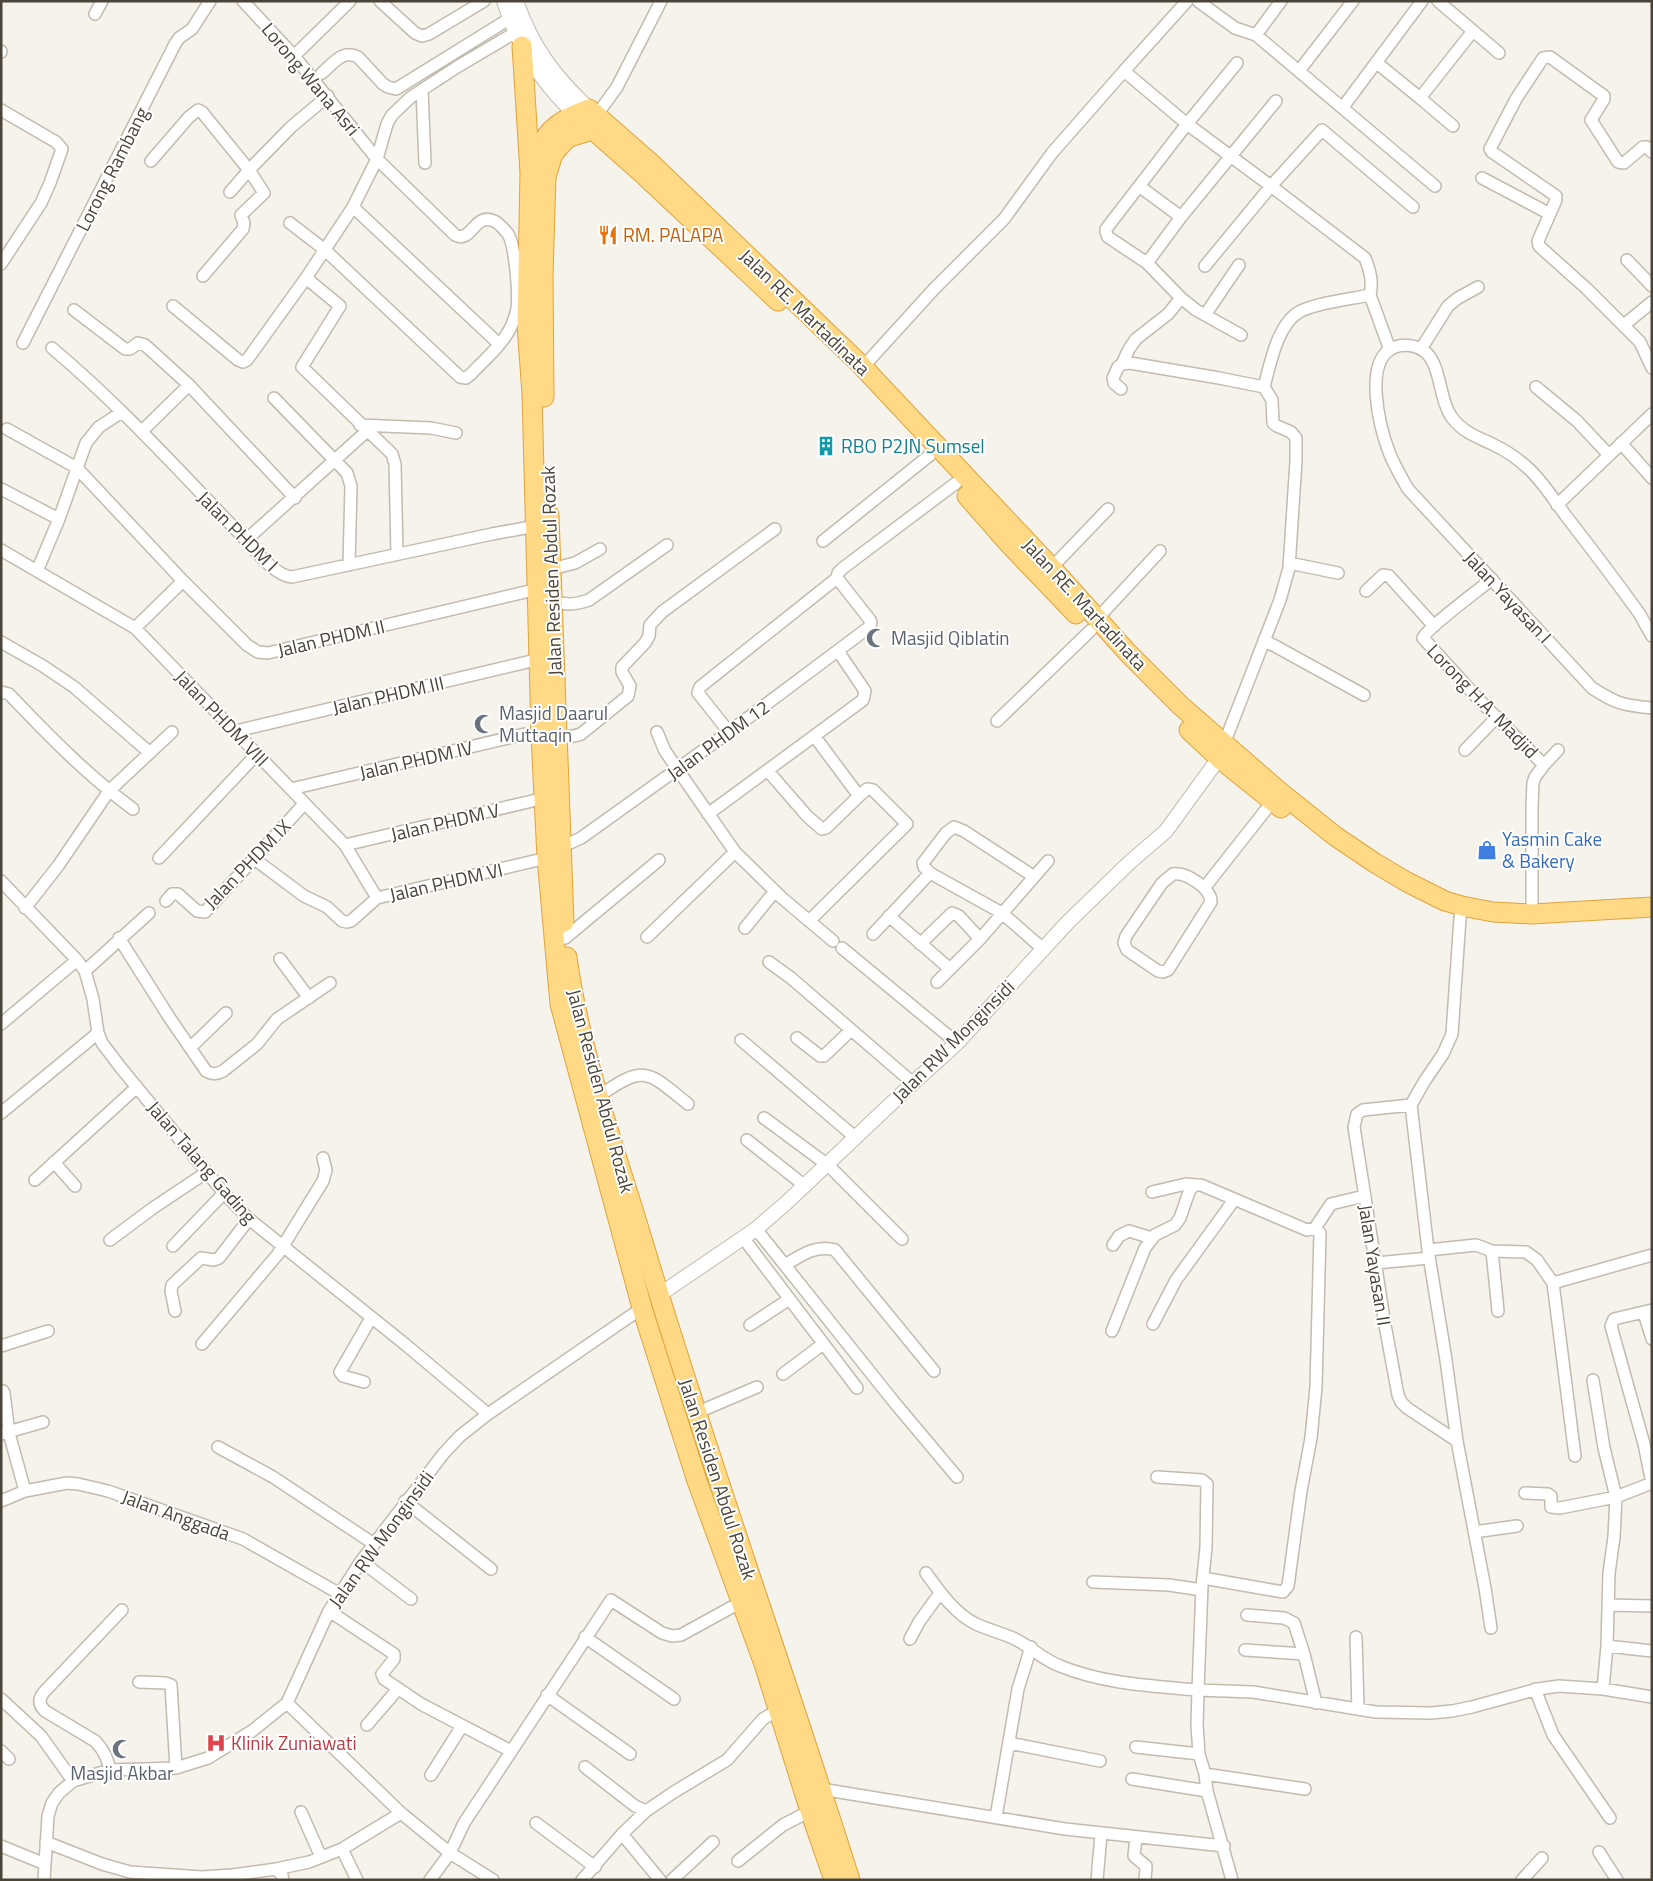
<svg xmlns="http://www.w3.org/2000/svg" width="1653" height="1881" viewBox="0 0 1653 1881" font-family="'Titillium Web',sans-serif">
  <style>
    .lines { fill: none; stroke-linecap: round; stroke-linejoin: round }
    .minor-casing { stroke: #c2bbae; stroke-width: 14 }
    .tertiary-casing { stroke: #c2bbae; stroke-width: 16 }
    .trunk-casing { stroke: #e0a43c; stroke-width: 21 }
    .minor { stroke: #fff; stroke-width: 11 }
    .tertiary { stroke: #fff; stroke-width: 14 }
    .trunk { stroke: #ffd985; stroke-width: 19 }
    .labels { text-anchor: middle; stroke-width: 4; stroke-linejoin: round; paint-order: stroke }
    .street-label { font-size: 19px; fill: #4b4439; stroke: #fff }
    .food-label { font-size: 19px; fill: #c56008; stroke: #fff; text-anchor: start }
    .culture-label { font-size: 19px; fill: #0d838f; stroke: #fff; text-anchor: start }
    .worship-label { font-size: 19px; fill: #5b616d; stroke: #fff; text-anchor: start }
    .shop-label { font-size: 19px; fill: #366cbe; stroke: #fff; text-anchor: start }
    .health-label { font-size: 19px; fill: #be3a42; stroke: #fff; text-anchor: start }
  </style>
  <rect width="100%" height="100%" fill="#f6f3ec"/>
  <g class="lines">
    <defs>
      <path id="minor" d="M 243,1 L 294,56 L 377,159 L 455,235 C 472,244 474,212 494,221 C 499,223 504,229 508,234 C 515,245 520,299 516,313 C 514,320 511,328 507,334 C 498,349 483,361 471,374 L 466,378 L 460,377 L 325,250 L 290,223
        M 380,1 L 415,33 L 422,36 L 429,34 L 484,1
        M 1198,1 L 1235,28 L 1256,35 L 1435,186
        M 1438,1 L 1499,53
        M 95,14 L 102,1
        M 1256,35 L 1281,1
        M 1,51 L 1,52
        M 294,56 L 350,1
        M 1377,63 L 1420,98
        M 1124,71 L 1187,1
        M 1299,71 L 1353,1
        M 322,73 C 333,64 342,49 358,57 L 383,84 L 388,87 L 396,89 L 509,19
        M 422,90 L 425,163
        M 1343,107 L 1422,1
        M 1,110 L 56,142 L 62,149 L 50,183 L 41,203 L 1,264
        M 596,116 L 617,87 L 661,1
        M 1453,126 L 1420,98 L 1473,31
        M 1652,152 L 1647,147 L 1643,147 L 1624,163 L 1618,162 L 1591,120 L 1604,99 L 1604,96 L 1550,57 L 1543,58 L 1516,99 L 1490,149 L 1492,152 L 1556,196 L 1556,200 L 1538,241 L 1539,246 L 1587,289 L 1640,342 L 1652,368
        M 151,161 L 189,117 L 198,110 L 202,112 L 249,170 L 291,127 L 328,96
        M 1482,178 L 1550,214
        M 1139,186 L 1181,217
        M 353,207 L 499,344
        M 1627,260 L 1652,286
        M 1147,263 L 1181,217 L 1276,101
        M 1205,266 L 1271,186 L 1187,124 L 1106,229 L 1106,232 L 1108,237 L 1147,263 L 1181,298 L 1196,310 L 1241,335
        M 203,276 L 243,229 L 244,223 L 241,215 L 264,193 L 249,170 L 230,192
        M 306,278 L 340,306 L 302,367 L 392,454 L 395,464 L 397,554
        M 1370,295 L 1390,350
        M 173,306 L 238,360 L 243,362 L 247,360 L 306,278 L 353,207 L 377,159 L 387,124 L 392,115 L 411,97 L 457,67 L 516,32
        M 74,310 L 125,349 L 130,349 L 138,343 L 145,345 L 189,385
        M 1205,315 L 1239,265
        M 1624,325 L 1652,302
        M 23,343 L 175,44 L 179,38 L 192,29 L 210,1
        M 52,348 C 121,406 181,473 243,537 C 255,550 275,576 292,577 L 492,534 L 536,526
        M 1421,349 L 1448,306 L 1458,298 L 1478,287
        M 1122,364 L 1129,349 L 1136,339 L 1168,314 L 1181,298
        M 863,367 L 934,289 L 1004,219 L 1052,153 L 1124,71 L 1187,124 L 1237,63
        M 1264,387 C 1270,365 1277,325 1299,312 C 1315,303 1351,299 1370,295 C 1373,281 1370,271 1365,258 L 1271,186 L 1322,130 L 1413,207
        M 1536,387 L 1577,421 L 1609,455
        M 1121,389 L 1114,383 L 1113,378 L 1118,367 L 1122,364 L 1130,363 L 1219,378 L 1264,387 L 1272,400 L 1273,423 L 1277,426 L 1291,432 L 1296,438 L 1296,461 L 1289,568 L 1280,600 L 1222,749
        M 274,398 L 347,473 L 351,486 L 349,565
        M 360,425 L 431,428 L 456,433
        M 7,429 L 77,468 L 183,581 L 247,645 L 258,652 L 268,653 L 538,589
        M 142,431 L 189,385 L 295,498
        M 1621,443 L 1652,478
        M 1,489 L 59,519
        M 1557,505 L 1652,414
        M 246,540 L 367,431
        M 823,541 L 930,455
        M 1,550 L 135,628 L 345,845 L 377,898
        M 1289,563 L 1338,573
        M 1050,566 L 1059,560 L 1108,509
        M 551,569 L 575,563 L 600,549
        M 37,571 L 59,519 L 86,443 L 99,427 L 122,412
        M 1492,579 C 1480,589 1427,628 1423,638 L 1482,703 L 1544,765 L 1558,750
        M 1366,591 L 1383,575 L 1389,576 L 1434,626
        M 553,601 C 566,605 575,605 589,600 L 667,545
        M 1097,619 L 1160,551
        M 135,628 L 183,581
        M 1652,636 L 1639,613 C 1615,580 1591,548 1566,516 C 1554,500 1543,482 1529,469 C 1518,459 1507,451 1494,445 C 1480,438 1464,433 1453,419 C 1438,400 1442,364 1424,351 C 1416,345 1404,344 1395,347 C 1362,359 1380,428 1389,452 C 1394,465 1401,477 1408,489 L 1592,688 C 1617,704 1622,705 1652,708
        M 1264,640 L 1364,695
        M 1,642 L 43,666 L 74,687 L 150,753
        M 1,692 L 9,694 C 48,735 87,775 133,809
        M 997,721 L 1091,630
        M 236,731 L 540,659
        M 657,732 L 665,751 L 678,770 L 735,852 L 782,898 L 833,941
        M 729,732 L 698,693 L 700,687 L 837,578 L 838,573 L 843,568 L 956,483
        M 1465,750 L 1497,717
        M 768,771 L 807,816 L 822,829 L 826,828 L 859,796
        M 291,789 L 525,734 C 543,735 563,740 581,734 L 628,696 L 630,686 L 622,672 L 622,667 L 645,643 L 649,636 L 650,625 L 662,612 L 775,529
        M 708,814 L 863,700 L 865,691 L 838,651
        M 562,843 L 570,843 L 581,838 L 729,732 L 868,628 L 871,623 L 870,620 L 837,578
        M 345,845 L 545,798
        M 159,858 L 256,755
        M 253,858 L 304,896 L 327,907 L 342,921 L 347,922 L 351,921 L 377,898 L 547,858
        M 1173,874 C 1186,872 1211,888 1211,902 L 1168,970 L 1163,972 L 1158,971 L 1127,950 L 1124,943 L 1126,936 L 1162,883 Z
        M 1033,876 L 964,831 L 954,827 L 946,833 L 923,863 L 924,867 L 930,873 L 1002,913 L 1043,949
        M 1,881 L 77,960 L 85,971 L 93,999 L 98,1033 L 102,1043 L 121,1068 L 224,1193 L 249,1219 L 406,1345 L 488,1414
        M 1205,887 L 1272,802
        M 166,901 L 172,894 L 178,894 L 197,911 L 205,912 L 304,804
        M 1462,906 L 1460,918 L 1452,1034 L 1443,1054 L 1424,1082 L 1411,1105 L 1428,1250 L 1446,1360 L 1457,1441 L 1485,1588 L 1491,1628
        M 25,908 L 58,866 L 109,791 L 172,732
        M 1532,914 L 1532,806 L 1533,783 L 1535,777 L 1544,765
        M 889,916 L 950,969
        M 809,921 L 907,824 L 873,790 L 867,789 L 859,796 L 815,737
        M 745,928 L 775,891
        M 873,934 L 930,873
        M 647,937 L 735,852
        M 119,938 L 169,1017 L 206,1071 C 213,1075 217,1074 223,1071 L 257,1044 L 277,1019 L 330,983
        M 565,938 L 659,860
        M 920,944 L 952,913 L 959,916 L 980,939
        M 842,948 L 957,1043
        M 280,959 L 309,998
        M 769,962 L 791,978 L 913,1083
        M 85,971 L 149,913
        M 937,982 L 980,939 L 1048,861
        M 1,1024 L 77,960
        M 797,1038 L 820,1056 L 824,1056 L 851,1030
        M 741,1040 L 856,1138
        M 190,1048 L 226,1013
        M 599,1096 C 645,1064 647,1071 688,1104
        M 1411,1105 L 1363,1110 L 1357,1114 L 1354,1127 L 1385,1325 L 1398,1395 L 1401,1402 L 1407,1408 L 1457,1441
        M 1,1113 L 98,1033
        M 764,1118 L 829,1166 L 902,1239
        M 747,1140 L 805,1186
        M 54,1162 L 75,1186
        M 35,1180 L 137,1087
        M 1152,1192 L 1186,1184 L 1196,1185
        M 756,1229 L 894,1402 L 957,1477
        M 744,1239 L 857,1388
        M 110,1240 L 153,1208 L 207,1172
        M 1113,1245 L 1119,1236 L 1129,1231 L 1152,1238
        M 173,1246 L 224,1193
        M 1428,1250 L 1476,1245 L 1492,1251 L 1526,1252 L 1537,1260 L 1553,1283
        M 1492,1251 L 1498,1311
        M 1376,1263 L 1429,1258
        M 785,1265 C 800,1256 816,1244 835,1250 L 934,1371
        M 1652,1310 L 1614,1319 L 1611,1326 L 1644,1444 L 1652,1483
        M 175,1311 L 171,1291 L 172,1285 L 201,1258 L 214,1260 L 219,1258 L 249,1219
        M 1644,1313 L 1652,1339
        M 1153,1324 L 1176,1280 L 1234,1200
        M 750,1325 L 788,1300
        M 1112,1331 L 1145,1248 L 1155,1235 L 1175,1225 L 1180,1218 L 1189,1192 L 1194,1185 L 1201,1185 L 1307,1230 L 1315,1228 L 1331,1204 L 1364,1196
        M 202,1344 L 278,1254 L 323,1181 L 326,1170 L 323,1158
        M 1,1346 L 48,1331
        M 783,1374 L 823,1344
        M 1593,1380 L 1604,1448 L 1616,1497 L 1614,1537 L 1609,1573 L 1607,1646 L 1603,1689
        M 364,1382 L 343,1376 L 340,1372 L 371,1318
        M 1,1391 L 3,1391 L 4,1393 L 9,1433 L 25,1491
        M 696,1413 L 757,1387
        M 1,1434 L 43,1422
        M 218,1447 L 273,1477 L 374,1544
        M 1575,1456 L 1553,1283 L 1652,1255
        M 1525,1493 L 1548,1494 L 1551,1496 L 1551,1507 L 1560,1508 L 1616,1497 L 1652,1483
        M 1,1501 L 25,1491 L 67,1483 L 78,1484 L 108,1491 L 243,1539 L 340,1594
        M 405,1501 L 491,1569
        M 1474,1532 L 1517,1526
        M 361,1561 L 411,1599
        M 926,1573 C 939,1591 955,1614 976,1624 C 989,1630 1002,1633 1015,1639 C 1031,1647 1044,1660 1060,1666 C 1104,1684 1152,1686 1198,1690 L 1202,1586 L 1206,1548 L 1207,1484 L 1202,1480 L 1157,1477
        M 1203,1578 L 1283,1592 L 1288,1586 L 1301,1491 L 1311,1438 L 1316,1387 L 1320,1233 L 1315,1228
        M 1093,1582 L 1169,1585 L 1202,1590
        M 1608,1605 L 1652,1606
        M 329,1611 L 394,1654 L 394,1659 L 382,1674 L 384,1679 L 421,1704 L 511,1751
        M 1247,1615 L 1284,1618 L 1294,1623 L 1304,1654 L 1316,1703
        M 585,1637 L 674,1699
        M 1356,1637 L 1358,1709
        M 910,1639 L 919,1622 L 940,1593
        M 1607,1646 L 1652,1651
        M 1245,1650 L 1304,1654
        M 139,1682 L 166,1683 L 171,1685 L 176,1768
        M 1535,1689 L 1553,1735 L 1610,1818
        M 547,1695 L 630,1754
        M 1,1699 L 41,1736 L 73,1781
        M 287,1703 L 401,1813 L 450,1853 L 493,1880
        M 367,1725 L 398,1689
        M 1009,1747 L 1014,1744 L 1100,1761
        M 1136,1747 L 1199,1754
        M 1,1751 L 9,1759
        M 585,1767 L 635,1806 L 646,1811
        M 110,1770 C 107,1758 104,1750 95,1741 L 45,1711 C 39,1705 38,1699 44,1692 L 122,1610
        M 1205,1774 L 1305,1789
        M 431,1775 L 462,1726
        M 1132,1779 L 1207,1791
        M 821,1789 L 1065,1829 L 1224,1846
        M 301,1812 L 321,1857
        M 996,1817 L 1018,1689 L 1031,1647
        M 536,1823 L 595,1867
        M 622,1834 L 660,1880
        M 1136,1837 L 1134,1856 L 1146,1866 L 1145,1880
        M 46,1842 L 102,1864 L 130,1872 L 202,1877 L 232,1875 L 276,1869 L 309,1862 L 342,1849 L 401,1813
        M 1,1846 L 45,1864
        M 342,1849 L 357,1880
        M 1599,1852 L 1617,1880
        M 738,1861 L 783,1825 L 810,1811
        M 276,1869 L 282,1875 L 283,1880
        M 44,1880 L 48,1816 L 52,1803 L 59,1793 L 73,1781 L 110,1770 L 176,1768 L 208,1758 L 252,1731 L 287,1703 L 329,1611 L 361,1561 L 444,1453 L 460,1436 L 488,1414 L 642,1308
        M 430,1880 L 450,1853 L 464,1823 L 611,1600 L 662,1633 L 672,1636 L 681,1635 L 741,1602
        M 582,1880 L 622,1834 L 646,1811 L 674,1792 L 727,1760 L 763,1719 L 778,1710
        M 672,1880 L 713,1842
        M 1097,1880 L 1101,1834
        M 1232,1880 L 1207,1791 L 1205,1774 L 1199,1754 L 1197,1725 L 1198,1690 L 1253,1692 L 1376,1712 L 1431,1713 L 1452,1711 L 1472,1707 L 1538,1689 L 1559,1686 L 1603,1689 L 1652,1697
        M 1522,1880 L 1542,1858"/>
      <path id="tertiary" d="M 504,1 C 517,44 542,83 575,114
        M 516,1 C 532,47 554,76 589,109
        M 659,1295 L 756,1229 L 785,1204 L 913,1083 L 957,1043 L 1068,922 L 1130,862 L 1166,831 L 1219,758"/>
      <path id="trunk" d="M 522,46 L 530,173 L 527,325 L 532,394 L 541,735 L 547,858 L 560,1004 L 642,1308 L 697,1481 L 764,1664 L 810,1811 L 834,1880
        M 585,123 L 645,176 L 778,301
        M 532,167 C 541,134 557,120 589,109 L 654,166 L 860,364 L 1050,566 L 1128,653 L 1181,706 L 1280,792 L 1335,836 L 1375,863 L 1407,882 L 1445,901 L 1462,906 L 1493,912 L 1532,914 L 1652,907
        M 544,397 L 543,276 L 546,177 L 553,154 L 567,138 L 607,125
        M 967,496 L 1010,545 L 1076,614
        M 549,515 L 564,922
        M 1189,730 L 1219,758 L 1281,808
        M 567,957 C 580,1053 615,1149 643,1242 C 707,1456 783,1667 850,1880"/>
    </defs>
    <use href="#minor" class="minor-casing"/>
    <use href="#tertiary" class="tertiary-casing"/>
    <use href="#trunk" class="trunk-casing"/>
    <use href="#minor" class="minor"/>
    <use href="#tertiary" class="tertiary"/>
    <use href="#trunk" class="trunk"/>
  </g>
  <defs>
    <symbol id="restaurant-bare" viewBox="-9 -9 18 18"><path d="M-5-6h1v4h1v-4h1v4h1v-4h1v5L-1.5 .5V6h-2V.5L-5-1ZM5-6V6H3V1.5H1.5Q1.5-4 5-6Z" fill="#e8710a" stroke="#fff" stroke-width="2.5" paint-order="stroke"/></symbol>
    <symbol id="building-bare" viewBox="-9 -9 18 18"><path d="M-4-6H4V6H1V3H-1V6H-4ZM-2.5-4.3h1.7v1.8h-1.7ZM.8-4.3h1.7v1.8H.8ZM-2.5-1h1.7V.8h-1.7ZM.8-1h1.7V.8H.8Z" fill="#0f9aa8" stroke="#fff" stroke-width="2.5" paint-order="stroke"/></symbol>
    <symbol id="mosque-bare" viewBox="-9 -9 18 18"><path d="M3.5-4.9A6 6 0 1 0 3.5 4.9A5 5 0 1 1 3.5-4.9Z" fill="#6b7280" stroke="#fff" stroke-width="2.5" paint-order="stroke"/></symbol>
    <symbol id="shop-bare" viewBox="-9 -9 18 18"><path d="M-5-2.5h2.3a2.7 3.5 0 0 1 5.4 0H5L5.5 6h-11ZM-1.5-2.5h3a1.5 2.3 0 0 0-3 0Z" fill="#3f7fe0" stroke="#fff" stroke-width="2.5" paint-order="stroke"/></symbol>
    <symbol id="hospital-bare" viewBox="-9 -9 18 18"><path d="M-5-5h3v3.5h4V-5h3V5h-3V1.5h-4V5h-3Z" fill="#e0444e" stroke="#fff" stroke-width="2.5" paint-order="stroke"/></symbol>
  </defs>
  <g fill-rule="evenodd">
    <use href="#restaurant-bare" x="594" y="221" width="28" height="28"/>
    <use href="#building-bare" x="812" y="432" width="28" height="28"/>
    <use href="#mosque-bare" x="862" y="624" width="28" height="28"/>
    <use href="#mosque-bare" x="470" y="710" width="28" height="28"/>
    <use href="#shop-bare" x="1473" y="836" width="28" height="28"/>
    <use href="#hospital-bare" x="202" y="1729" width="28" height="28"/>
    <use href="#mosque-bare" x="108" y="1735" width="28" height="28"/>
  </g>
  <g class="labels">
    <g class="street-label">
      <text transform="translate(311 79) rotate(50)" y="7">Lorong Wana Asri</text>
      <text transform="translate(112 169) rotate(-63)" y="7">Lorong Rambang</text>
      <text transform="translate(805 312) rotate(44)" y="7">Jalan RE. Martadinata</text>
      <text transform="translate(238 531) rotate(45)" y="7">Jalan PHDM I</text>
      <text transform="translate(551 571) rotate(-92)" y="7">Jalan Residen Abdul Rozak</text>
      <text transform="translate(1508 597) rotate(47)" y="7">Jalan Yayasan I</text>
      <text transform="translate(1085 604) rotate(47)" y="7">Jalan RE. Martadinata</text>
      <text transform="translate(331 638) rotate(-13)" y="7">Jalan PHDM II</text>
      <text transform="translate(388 695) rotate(-13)" y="7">Jalan PHDM III</text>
      <text transform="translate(1483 701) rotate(46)" y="7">Lorong H.A. Madjid</text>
      <text transform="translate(222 718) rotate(46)" y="7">Jalan PHDM VIII</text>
      <text transform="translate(718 740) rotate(-36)" y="7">Jalan PHDM 12</text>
      <text transform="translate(416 760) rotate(-13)" y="7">Jalan PHDM IV</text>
      <text transform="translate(445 822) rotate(-13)" y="7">Jalan PHDM V</text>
      <text transform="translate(247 864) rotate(-46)" y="7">Jalan PHDM IX</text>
      <text transform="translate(446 882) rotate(-13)" y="7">Jalan PHDM VI</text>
      <text transform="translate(953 1041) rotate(-45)" y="7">Jalan RW Monginsidi</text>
      <text transform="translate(601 1091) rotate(75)" y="7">Jalan Residen Abdul Rozak</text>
      <text transform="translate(202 1162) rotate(49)" y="7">Jalan Talang Gading</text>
      <text transform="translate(1375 1265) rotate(81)" y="7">Jalan Yayasan II</text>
      <text transform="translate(718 1479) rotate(72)" y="7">Jalan Residen Abdul Rozak</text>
      <text transform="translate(176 1515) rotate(20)" y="7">Jalan Anggada</text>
      <text transform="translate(381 1539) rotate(-54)" y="7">Jalan RW Monginsidi</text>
    </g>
    <g class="food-label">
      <text x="623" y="242">RM. PALAPA</text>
    </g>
    <g class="culture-label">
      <text x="841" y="453">RBO P2JN Sumsel</text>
    </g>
    <g class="worship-label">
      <text x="891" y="645">Masjid Qiblatin</text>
      <text x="499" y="720">Masjid Daarul<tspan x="499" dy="22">Muttaqin</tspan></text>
      <text x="122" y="1780" text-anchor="middle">Masjid Akbar</text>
    </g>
    <g class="shop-label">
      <text x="1502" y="846">Yasmin Cake<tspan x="1502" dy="22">&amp; Bakery</tspan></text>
    </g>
    <g class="health-label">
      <text x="231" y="1750">Klinik Zuniawati</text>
    </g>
  </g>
  <rect width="1653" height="1881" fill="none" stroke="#4b4439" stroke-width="5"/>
</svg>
